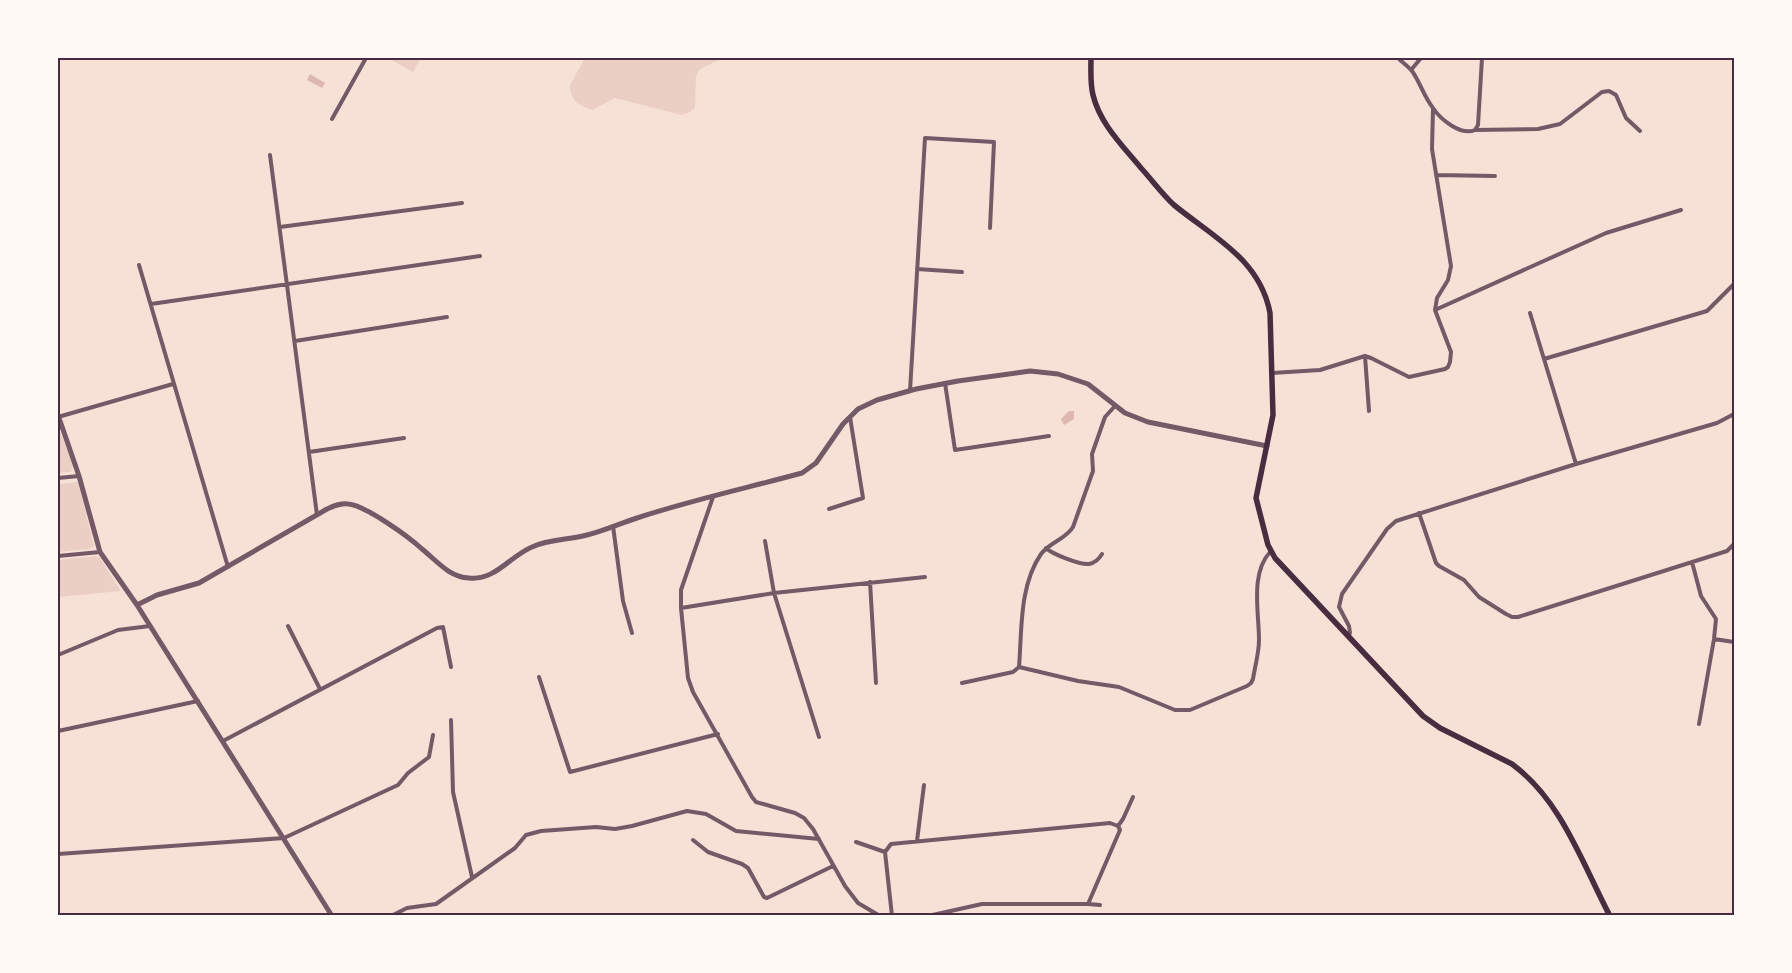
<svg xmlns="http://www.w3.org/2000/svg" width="1792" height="973" viewBox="0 0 1792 973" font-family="'Noto Serif',serif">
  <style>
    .green { fill: #ebcfc5 }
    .water { fill: #dcb8b0 }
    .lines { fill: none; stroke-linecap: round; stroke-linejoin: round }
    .minor { stroke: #755966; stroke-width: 4 }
    .tertiary { stroke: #755966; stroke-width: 5 }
    .secondary { stroke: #4a2c40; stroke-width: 5.5 }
    .neatline { fill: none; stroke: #4a2c40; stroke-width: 2 }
  </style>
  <rect width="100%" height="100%" fill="#f7e1d7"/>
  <path class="green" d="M 388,58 L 421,58 L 413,72 Z
    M 585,58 L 722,58 L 699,70 L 696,76 L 695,108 L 688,113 L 681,115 L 615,98 L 592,110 C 579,105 570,101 570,85 Z
    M 58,430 L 60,431 L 73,466 L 71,472 L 58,473 Z
    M 78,482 L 94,546 L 89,549 L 58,552 L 58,484 Z
    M 95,556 L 100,558 L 121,591 L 58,597 L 58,560 Z"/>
  <path class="water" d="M 310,74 L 325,83 L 322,88 L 307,80 Z
    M 1069,411 L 1074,411 L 1074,419 L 1064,425 L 1061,419 Z"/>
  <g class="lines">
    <path class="minor" d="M 1398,58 C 1402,62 1408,66 1412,71 C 1420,82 1424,97 1433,108 C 1441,120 1461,136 1475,130 L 1538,129 L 1560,124 L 1602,92 L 1609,91 L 1616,95 L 1626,118 L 1640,131
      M 1411,70 L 1421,58
      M 332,119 L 366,58
      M 1475,130 L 1478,125 L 1482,58
      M 270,155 L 317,515
      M 1436,175 L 1495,176
      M 280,227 L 462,203
      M 139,265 L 228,567
      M 917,269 L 962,272
      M 151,304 L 480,256
      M 1435,310 L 1606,233 L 1681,210
      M 1530,313 L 1544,359
      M 295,341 L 447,317
      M 1365,356 L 1369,411
      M 1272,373 L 1320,370 L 1365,356 L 1371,358 L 1409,377 L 1445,369 L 1448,367 L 1450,362 L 1451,352 L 1435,310 L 1437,298 L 1448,280 L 1451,266 L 1432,149 L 1433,109
      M 945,383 L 955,450 L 1049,436
      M 910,391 L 925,138 L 994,142 L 990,228
      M 58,417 L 173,384
      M 309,452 L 404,438
      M 1576,464 L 1544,359 L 1707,311 L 1734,284
      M 58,478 L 79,476
      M 713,497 L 681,590 L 681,608 L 688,678 L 693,692 L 752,797 L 756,802 L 795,813 L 804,818 L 813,829 L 845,886 L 858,903 L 880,916
      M 829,509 L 863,498 L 850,417
      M 1419,513 L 1436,563 L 1439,566 L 1464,580 L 1479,597 L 1506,614 L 1512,617 L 1518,617 L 1727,551 L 1734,544
      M 613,526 L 623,601 L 632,633
      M 765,541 L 774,593 L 819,737
      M 1046,548 C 1052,554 1080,565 1089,564 C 1095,563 1099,559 1102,554
      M 58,556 L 100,552
      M 1692,562 L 1701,596 L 1716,619 L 1714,639 L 1699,724
      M 870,582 L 876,683
      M 681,608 L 774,593 L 925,577
      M 288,626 L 320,689
      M 1348,636 L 1350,633 L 1349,626 L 1339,607 L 1342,594 L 1387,529 L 1396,521 L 1576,464 L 1717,423 L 1734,414
      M 1714,639 L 1734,642
      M 58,655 L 118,630 L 150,626
      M 1019,667 L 1078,681 L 1119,687 L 1175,710 L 1190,710 L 1247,686 L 1251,683 L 1253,679 C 1255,666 1259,653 1259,640 C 1259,612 1250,574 1270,552
      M 1019,667 C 1022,630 1019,586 1041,554 C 1050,542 1066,539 1073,527 L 1093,471 L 1092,454 L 1105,417 L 1115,406
      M 539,677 L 570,772 L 718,734
      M 962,683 L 1013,672 L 1019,667
      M 451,720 L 453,792 L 472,877
      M 58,731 L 198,701
      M 223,741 L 437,628 L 443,627 L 451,667
      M 1118,826 L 1123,819 L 1133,797
      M 693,840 L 708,852 L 742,864 L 748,868 L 764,897 L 767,898 L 833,866
      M 917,841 L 924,785
      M 856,842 L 885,852
      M 58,854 L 284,838 L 398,785 L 408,773 L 429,757 L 433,735
      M 1088,904 L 1100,905
      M 391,916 L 407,908 L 436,904 L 515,848 L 526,835 L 541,831 L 596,827 L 615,829 L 632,826 L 687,811 L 706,814 L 736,831 L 819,839
      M 892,916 L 885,852 L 891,844 L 1110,823 L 1118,826 L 1120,830 L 1088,904 L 982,904 L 928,916"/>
    <path class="tertiary" d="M 58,415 L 79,476 L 100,552 L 137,605 L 332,916
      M 137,605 L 157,595 L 199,583 L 327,509 C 334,506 340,503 348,504 C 365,505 409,537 422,549 C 437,561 449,577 469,578 C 495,581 510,556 532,547 C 549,539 569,540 587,535 C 604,531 621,523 637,518 C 691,500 747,488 802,473 L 816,463 L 843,424 L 858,409 L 877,400 L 916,389 L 958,381 L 1030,371 L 1058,374 L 1088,384 L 1125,413 L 1148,422 L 1267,446"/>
    <path class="secondary" d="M 1091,58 C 1091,70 1090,83 1093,95 C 1100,124 1123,146 1141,168 C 1152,180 1162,194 1174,205 C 1213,237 1260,259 1270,313 L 1273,415 L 1256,498 L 1268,545 L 1275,558 L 1423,716 L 1440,728 L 1512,764 C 1562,801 1582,863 1610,916"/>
  </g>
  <rect width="1792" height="973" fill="none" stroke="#fffaf5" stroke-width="118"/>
  <rect x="59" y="59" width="1674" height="855" class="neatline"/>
</svg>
